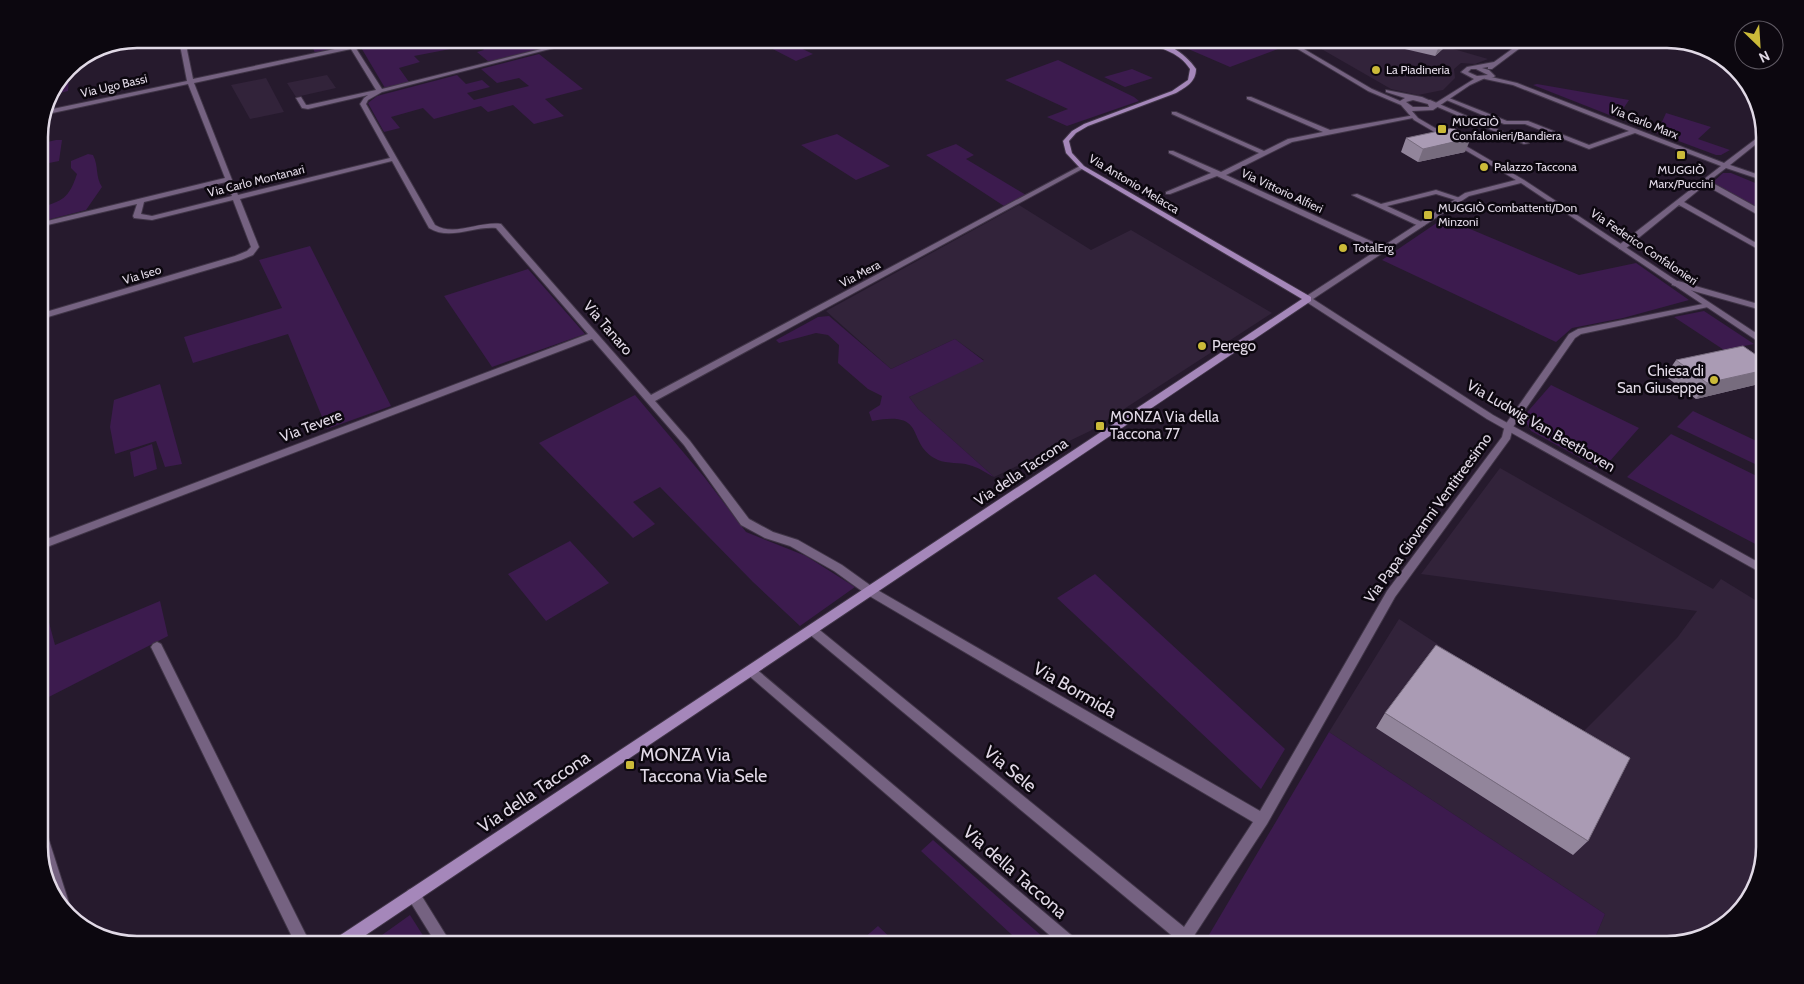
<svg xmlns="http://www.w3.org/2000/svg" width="1804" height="984" viewBox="0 0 1804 984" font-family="Cabin,sans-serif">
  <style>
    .built { fill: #32233a }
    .green { fill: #3c1b4e }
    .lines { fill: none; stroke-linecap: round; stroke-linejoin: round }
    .minor-casing { stroke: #403547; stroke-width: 2 }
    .tertiary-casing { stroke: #403547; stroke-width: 2 }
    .secondary-casing { stroke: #403547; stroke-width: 2 }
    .motorway-casing { stroke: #403547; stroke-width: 3 }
    .minor { fill: #756281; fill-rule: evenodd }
    .tertiary { fill: #756281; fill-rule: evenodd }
    .secondary { fill: #a587ba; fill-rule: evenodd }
    .motorway { fill: #e4c8f7; fill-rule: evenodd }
    .wall { fill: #92859b }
    .shaded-wall { fill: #776c7e }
    .building { fill: #aa9bb4; stroke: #776c7e }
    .poi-dot { fill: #cbba39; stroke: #0c070f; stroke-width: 2 }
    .labels { text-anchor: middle; stroke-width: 5; stroke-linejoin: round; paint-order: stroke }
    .far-poi-label { font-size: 12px; fill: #e1d9e6; stroke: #0c070f; text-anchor: start }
    .far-street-label { font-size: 12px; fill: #e1d9e6; stroke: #0c070f }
    .street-label { font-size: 15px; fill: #e1d9e6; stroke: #0c070f }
    .poi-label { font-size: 15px; fill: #e1d9e6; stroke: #0c070f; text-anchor: start }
    .near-street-label { font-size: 18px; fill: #e1d9e6; stroke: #0c070f }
    .near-poi-label { font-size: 18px; fill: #e1d9e6; stroke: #0c070f; text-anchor: start }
    .rim { fill: none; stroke: #e1d9e6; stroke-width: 2.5 }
  </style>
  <rect width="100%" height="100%" fill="#261a2d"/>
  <path class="built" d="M 1304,39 L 1419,39 L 1488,59 L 1475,64 L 1461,63 L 1454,69 L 1455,78 L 1443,90 L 1418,95 L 1391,89 Z
    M 327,75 L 336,88 L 296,97 L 287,83 Z
    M 266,78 L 284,112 L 250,119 L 231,85 Z
    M 1019,205 L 1091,250 L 1131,230 L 1272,313 L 1090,431 L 994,477 L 918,409 L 909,397 L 984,360 L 955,339 L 891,369 L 826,311 Z
    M 1500,468 L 1713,589 L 1721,579 L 1765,606 L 1765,848 L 1755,891 L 1722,929 L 1668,945 L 1592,945 L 1605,914 L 1329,732 L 1399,619 L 1579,736 L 1677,638 L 1697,611 L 1421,574 Z"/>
  <path class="green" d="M 309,39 L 339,39 L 344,43 L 336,48 L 315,53 Z
    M 356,39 L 460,39 L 466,46 L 414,56 L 420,62 L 399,68 L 409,82 L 385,88 Z
    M 501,39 L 531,39 L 542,49 L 489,62 L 477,52 L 484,50 L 478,44 Z
    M 753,39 L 782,39 L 813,54 L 796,61 Z
    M 1219,39 L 1274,39 L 1286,46 L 1230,67 L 1186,48 Z
    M 539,54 L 583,89 L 545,99 L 564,116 L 534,124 L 513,105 L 488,112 L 481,106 L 434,119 L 423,108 L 391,117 L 400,128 L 384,132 L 368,103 L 377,96 L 457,75 L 466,84 L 482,80 L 490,87 L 467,93 L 474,100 L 529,86 L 519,78 L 497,83 L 481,69 Z
    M 1058,60 L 1134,97 L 1139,101 L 1067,126 L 1047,117 L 1068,109 L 1005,80 Z
    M 1132,69 L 1153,78 L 1125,87 L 1104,77 Z
    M 69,77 L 68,91 L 51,95 L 51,110 L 43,112 L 46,99 L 60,79 Z
    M 1537,84 L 1629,100 L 1617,118 L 1533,85 Z
    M 1666,113 L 1711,127 L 1698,139 L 1730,150 L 1721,155 L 1716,155 L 1657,133 Z
    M 837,134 L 890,166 L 856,180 L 801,145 Z
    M 56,140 L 62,140 L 59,161 L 39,165 L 39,144 Z
    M 956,144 L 974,155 L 966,159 L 1026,195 L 1004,206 L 926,155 Z
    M 88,154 L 93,155 C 99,167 95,176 102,187 L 86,210 L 39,222 L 39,208 C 63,201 69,198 77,174 L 71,168 L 71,161 Z
    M 1723,173 L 1731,173 L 1765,187 L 1765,212 L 1712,183 Z
    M 1444,218 L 1579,275 L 1636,263 L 1689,300 L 1623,318 L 1572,328 L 1556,342 L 1382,260 Z
    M 310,246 L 391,406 L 327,429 L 288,334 L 193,363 L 184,337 L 282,308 L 259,260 Z
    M 528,269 L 585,334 L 492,367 L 444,296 Z
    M 1704,311 L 1754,344 L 1724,350 L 1674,317 Z
    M 829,316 L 891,369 L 955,339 L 984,361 L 909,397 L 918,409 L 994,477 C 986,473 978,467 969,465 C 960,462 947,464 938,460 C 904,444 930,410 872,421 L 869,412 L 880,405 L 882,396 L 868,389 L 838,363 L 839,345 L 828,335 L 816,333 L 779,343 L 776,340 L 818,317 Z
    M 160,384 L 182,464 L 165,467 L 156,441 L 115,454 L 110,427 L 114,400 Z
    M 1551,385 L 1639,428 L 1602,470 L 1531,431 L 1523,417 Z
    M 635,395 L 705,478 L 746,532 L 806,556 L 855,587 L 800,626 L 753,582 L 660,487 L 633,502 L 655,524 L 633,538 L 539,443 Z
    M 1693,411 L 1765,445 L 1765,452 L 1755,464 L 1677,427 Z
    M 1671,434 L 1765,480 L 1765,549 L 1627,477 Z
    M 152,444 L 157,469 L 134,477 L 130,452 Z
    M 570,541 L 609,583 L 546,621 L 508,574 Z
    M 1095,574 L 1285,749 L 1261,789 L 1057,598 Z
    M 160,601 L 168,636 L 39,702 L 39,619 L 47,615 L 55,645 Z
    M 1329,732 L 1605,914 L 1592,945 L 1203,945 Z
    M 933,840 L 1052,945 L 1023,945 L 921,851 Z
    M 410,915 L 429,945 L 368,945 Z
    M 878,926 L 898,945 L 856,945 Z"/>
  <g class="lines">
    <defs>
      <path id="minor" d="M 344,39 L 350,39 L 382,89 L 581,39 L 589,39 L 382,92 L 368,100 L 366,104 L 435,225 C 454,237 479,221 501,224 L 651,395 L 1080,166 L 1084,166 L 1084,168 L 655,401 L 690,441 L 749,519 L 773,532 L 798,540 L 842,565 L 874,588 L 1260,811 L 1387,591 L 1502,437 L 1505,425 L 1569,334 L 1578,329 L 1708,303 L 1712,305 L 1708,307 L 1581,334 L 1575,338 L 1513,427 L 1510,439 L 1395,597 L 1267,824 L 1188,945 L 1173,945 L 1176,939 L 808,633 L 806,630 L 808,627 L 812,625 L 816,627 L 1184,927 L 1253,822 L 866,594 L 834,571 L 790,546 L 765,538 L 741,525 L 684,445 L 592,339 L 39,550 L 39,542 L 588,334 L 496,228 C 473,226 450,241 429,228 L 392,161 L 240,199 L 259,247 L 253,255 L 241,260 L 48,317 L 43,338 L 39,341 L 39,314 L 235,256 L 247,251 L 251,247 L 233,200 L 152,220 L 134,218 L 133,216 L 137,204 L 39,227 L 39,223 L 225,178 L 188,84 L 43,115 L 43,111 L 187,81 L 180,45 L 183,43 L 186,45 L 193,79 L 349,46 ZM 351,49 L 376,90 L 308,105 L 306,105 L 301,97 L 296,98 L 302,108 L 308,109 L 368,95 L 364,98 L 360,104 L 390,158 L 238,195 L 194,83 ZM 226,182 L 232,196 L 152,216 L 141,214 L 144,202 Z
        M 1487,76 L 1517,83 L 1724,163 L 1765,132 L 1765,137 L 1730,165 L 1765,177 L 1765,181 L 1726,168 L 1709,181 L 1765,212 L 1765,216 L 1760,216 L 1705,185 L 1684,202 L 1765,248 L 1765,253 L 1679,205 L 1625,249 L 1619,249 L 1619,245 L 1721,166 L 1635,133 L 1589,149 L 1525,124 L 1504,124 L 1444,99 L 1449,98 L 1507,121 L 1528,121 L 1589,145 L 1629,131 L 1513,85 L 1485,79 L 1485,77 Z
        M 1247,97 L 1251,97 L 1330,130 L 1415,115 L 1415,117 L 1413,118 L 1292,142 L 1226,175 L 1386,248 L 1386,252 L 1380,252 L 1217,176 L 1170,194 L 1166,194 L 1166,192 L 1211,173 L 1169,153 L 1169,151 L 1173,151 L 1221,172 L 1259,153 L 1172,114 L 1172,112 L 1176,112 L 1264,151 L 1288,139 L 1323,132 L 1247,99 Z
        M 1426,100 L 1430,100 L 1529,143 L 1524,144 L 1426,102 Z
        M 1436,190 L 1463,199 L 1459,201 L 1436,194 L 1387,206 L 1424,223 L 1425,225 L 1421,227 L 1352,195 L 1357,194 L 1381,204 Z
        M 1672,281 L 1678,281 L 1765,306 L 1765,311 L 1672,285 Z
        M 157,642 L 161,644 L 311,945 L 296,945 L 151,647 L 153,644 Z
        M 751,666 L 755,668 L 1077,940 L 1079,945 L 1061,945 L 747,674 L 745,671 L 747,668 Z
        M 39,825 L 44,826 L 46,831 L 71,909 L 69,914 L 55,902 L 48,880 L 39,852 Z
        M 413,888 L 418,890 L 452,945 L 437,945 L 406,895 L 408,890 Z"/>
      <path id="tertiary" d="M 1281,39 L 1287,39 L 1372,89 L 1400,101 L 1405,98 L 1386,92 L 1386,90 L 1422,97 L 1433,102 L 1434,104 L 1474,79 L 1461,72 L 1467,67 L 1494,62 L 1526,39 L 1532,39 L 1492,69 L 1488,69 L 1488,67 L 1482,68 L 1489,70 L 1495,76 L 1494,77 L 1483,79 L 1470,85 L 1433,110 L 1412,111 L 1418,118 L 1524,180 L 1765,339 L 1765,346 L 1521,183 L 1469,196 L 1313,299 L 1493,415 L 1765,566 L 1765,575 L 1487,419 L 1305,301 L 1305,297 L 1465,193 L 1516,180 L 1414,120 L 1401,105 L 1368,91 ZM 1471,69 L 1476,69 L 1488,75 L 1477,76 L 1468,72 ZM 1413,100 L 1428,104 L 1429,107 L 1413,107 L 1406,102 Z"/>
      <path id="secondary" d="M 1140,39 C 1161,38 1185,52 1196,69 C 1196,82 1186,87 1176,93 L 1088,126 L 1076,133 L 1069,141 L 1072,153 L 1084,166 L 1311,297 L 1311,301 L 351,945 L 331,945 L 333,940 L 1302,299 L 1080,168 L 1066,153 L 1063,141 L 1072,131 L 1084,124 L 1172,91 L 1188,80 L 1190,69 C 1178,50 1158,49 1140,39 Z"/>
      <path id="motorway" d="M 1633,39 L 1683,42 L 1711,49 L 1637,41 Z"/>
    </defs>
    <use href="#minor" class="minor-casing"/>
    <use href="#tertiary" class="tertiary-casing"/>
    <use href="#secondary" class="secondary-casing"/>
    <use href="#motorway" class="motorway-casing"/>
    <use href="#minor" class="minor"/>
    <use href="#tertiary" class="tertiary"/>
    <use href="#secondary" class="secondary"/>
    <use href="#motorway" class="motorway"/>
  </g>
  <path class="wall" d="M 1367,39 L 1448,39 L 1445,47 L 1435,56 L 1366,40 Z
    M 1406,138 L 1465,152 L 1418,162 L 1401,152 Z
    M 1676,360 L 1765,361 L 1765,381 L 1763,383 L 1696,399 L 1665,376 Z
    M 1385,713 L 1588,841 L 1573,855 L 1376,728 Z"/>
  <path class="shaded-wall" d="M 1445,39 L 1448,39 L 1445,47 L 1435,56 L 1440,44 Z
    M 1471,138 L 1465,152 L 1418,162 L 1423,149 Z
    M 1765,370 L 1765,381 L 1763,383 L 1696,399 L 1707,383 Z"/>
  <path class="building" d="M 1418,39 L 1445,39 L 1440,44 Z
    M 1453,128 L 1471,138 L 1423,149 L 1406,138 Z
    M 1743,346 L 1765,361 L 1765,370 L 1707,383 L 1676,360 Z
    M 1436,645 L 1630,758 L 1588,841 L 1385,713 Z"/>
  <g class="poi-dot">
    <circle cx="1376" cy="70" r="5"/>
    <rect x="1437" y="124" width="10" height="10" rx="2.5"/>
    <rect x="1676" y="150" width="10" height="10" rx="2.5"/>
    <circle cx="1484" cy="167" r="5"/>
    <rect x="1423" y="210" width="10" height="10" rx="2.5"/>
    <circle cx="1343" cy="248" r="5"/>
    <circle cx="1202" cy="346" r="5"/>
    <circle cx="1714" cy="380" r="5"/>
    <rect x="1095" y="421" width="10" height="10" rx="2.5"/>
    <rect x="625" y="760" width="10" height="10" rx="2.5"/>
  </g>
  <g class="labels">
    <g class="far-poi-label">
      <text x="1386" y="74">La Piadineria</text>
      <text x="1452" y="126">MUGGIÒ<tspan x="1452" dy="14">Confalonieri/Bandiera</tspan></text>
      <text x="1494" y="171">Palazzo Taccona</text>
      <text x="1681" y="174" text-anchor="middle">MUGGIÒ<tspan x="1681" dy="14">Marx/Puccini</tspan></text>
      <text x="1438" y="212">MUGGIÒ Combattenti/Don<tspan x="1438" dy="14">Minzoni</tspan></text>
      <text x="1353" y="252">TotalErg</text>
    </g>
    <g class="far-street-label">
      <text transform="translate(114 86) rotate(-13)" y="4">Via Ugo Bassi</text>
      <text transform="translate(1644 122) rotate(22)" y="4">Via Carlo Marx</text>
      <text transform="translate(256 181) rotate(-14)" y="4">Via Carlo Montanari</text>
      <text transform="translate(1134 184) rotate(31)" y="4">Via Antonio Melacca</text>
      <text transform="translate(1282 191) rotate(25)" y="4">Via Vittorio Alfieri</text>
      <text transform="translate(1644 247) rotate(34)" y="4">Via Federico Confalonieri</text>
      <text transform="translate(860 274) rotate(-28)" y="4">Via Mera</text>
      <text transform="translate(142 275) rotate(-17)" y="4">Via Iseo</text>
    </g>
    <g class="street-label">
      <text transform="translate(608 328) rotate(49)" y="5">Via Tanaro</text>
      <text transform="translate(311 426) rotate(-21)" y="5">Via Tevere</text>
      <text transform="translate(1541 426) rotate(30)" y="5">Via Ludwig Van Beethoven</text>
      <text transform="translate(1021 472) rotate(-34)" y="5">Via della Taccona</text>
      <text transform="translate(1428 518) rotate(-54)" y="5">Via Papa Giovanni Ventitreesimo</text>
    </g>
    <g class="poi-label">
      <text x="1212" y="351">Perego</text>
      <text x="1704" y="376" text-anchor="end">Chiesa di<tspan x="1704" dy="17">San Giuseppe</tspan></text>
      <text x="1110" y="422">MONZA Via della<tspan x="1110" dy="17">Taccona 77</tspan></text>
    </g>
    <g class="near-street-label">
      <text transform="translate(1075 690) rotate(30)" y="6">Via Bormida</text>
      <text transform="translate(1010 769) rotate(39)" y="6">Via Sele</text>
      <text transform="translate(534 792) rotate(-34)" y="6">Via della Taccona</text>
      <text transform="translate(1015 872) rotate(41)" y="6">Via della Taccona</text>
    </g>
    <g class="near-poi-label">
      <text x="640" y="761">MONZA Via<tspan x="640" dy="21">Taccona Via Sele</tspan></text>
    </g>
  </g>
  <path d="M0 0H1804V984H0ZM137 48H1667A89 89 0 0 1 1756 137V847A89 89 0 0 1 1667 936H137A89 89 0 0 1 48 847V137A89 89 0 0 1 137 48Z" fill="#0c070f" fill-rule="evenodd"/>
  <path class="rim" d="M137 48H1667A89 89 0 0 1 1756 137V847A89 89 0 0 1 1667 936H137A89 89 0 0 1 48 847V137A89 89 0 0 1 137 48Z"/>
  <g transform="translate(1759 45) rotate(155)"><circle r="24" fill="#0c070f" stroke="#615b65"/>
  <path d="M0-4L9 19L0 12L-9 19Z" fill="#cbba39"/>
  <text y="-8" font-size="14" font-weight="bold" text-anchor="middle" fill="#e1d9e6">N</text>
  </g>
</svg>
